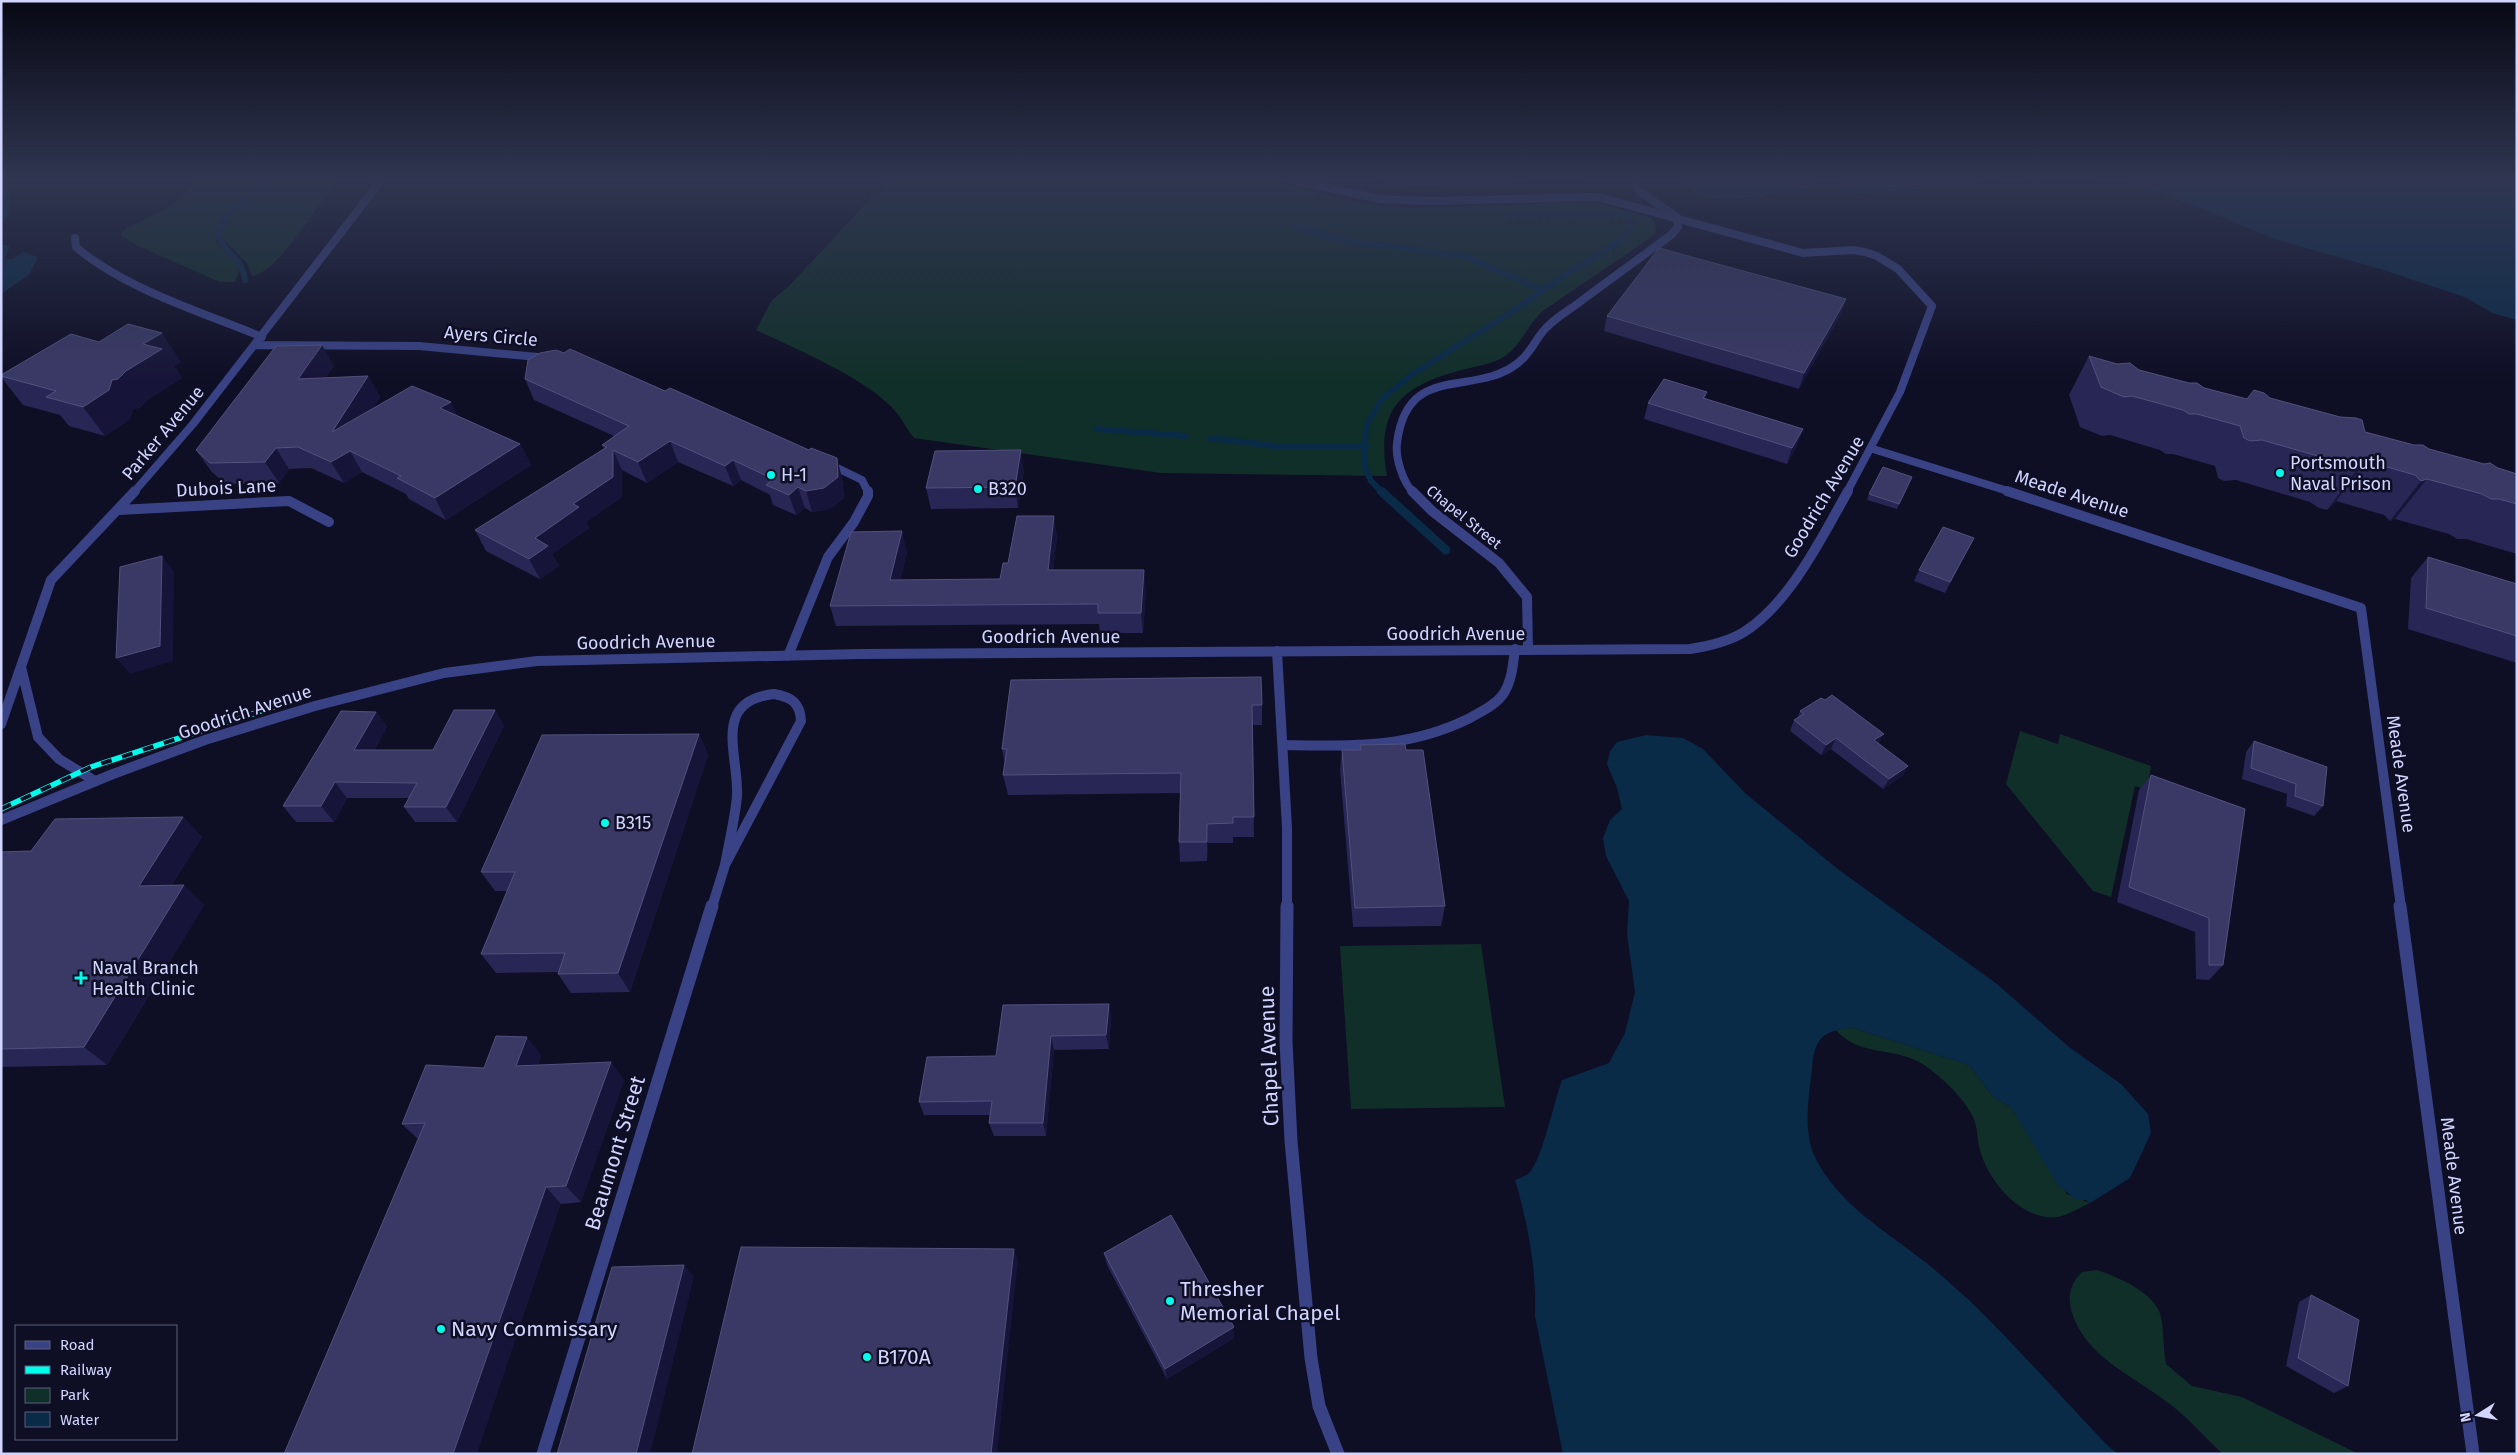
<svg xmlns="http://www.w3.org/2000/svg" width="2518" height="1455" viewBox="0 0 2518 1455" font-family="'Fira Sans',sans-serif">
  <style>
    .green { fill: #112f29 }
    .water { fill: #0a2b48 }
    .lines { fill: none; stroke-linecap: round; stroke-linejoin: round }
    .stream-far1 { stroke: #0a2b48; stroke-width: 6 }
    .stream { stroke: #0a2b48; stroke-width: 9 }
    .pedestrian { stroke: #384285; stroke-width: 10 }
    .minor-far2 { stroke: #384285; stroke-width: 8 }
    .minor-far1 { stroke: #384285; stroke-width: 10 }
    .minor { stroke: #384285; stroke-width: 13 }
    .rail-casing { stroke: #00fdec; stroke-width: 5.5 }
    .rail { stroke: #0e0e25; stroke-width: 4; stroke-dasharray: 11; stroke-linecap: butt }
    .wall { fill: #282654 }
    .shaded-wall { fill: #161539 }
    .building { fill: #3a3966; stroke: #52517e }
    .poi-dot { fill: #00fdec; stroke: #0e0e25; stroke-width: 2 }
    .labels { text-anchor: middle; stroke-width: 5; stroke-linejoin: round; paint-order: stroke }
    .far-street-label { font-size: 15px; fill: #d2d5ff; stroke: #0e0e25 }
    .street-label { font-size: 18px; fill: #d2d5ff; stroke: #0e0e25 }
    .poi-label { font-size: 18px; fill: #d2d5ff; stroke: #0e0e25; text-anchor: start }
    .near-street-label { font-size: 21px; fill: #d2d5ff; stroke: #0e0e25 }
    .near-poi-label { font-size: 21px; fill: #d2d5ff; stroke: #0e0e25; text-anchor: start }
  </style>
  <rect width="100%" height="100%" fill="#0e0e25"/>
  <path class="green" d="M 192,178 L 269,178 L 226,212 L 215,235 L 217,243 L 241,267 L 235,282 L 220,282 L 138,246 L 122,236 L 121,233 L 127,228 C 141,220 198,198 192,178 Z
    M 276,178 L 340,178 C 320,199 281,271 252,276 L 247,263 L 222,238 L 220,233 L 234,211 Z
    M 890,178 L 1263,178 L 1341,199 L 1380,206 L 1410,208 L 1595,202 L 1651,218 L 1655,222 L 1656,232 L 1653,236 L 1544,310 C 1528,323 1521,347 1502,358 C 1488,365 1472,367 1458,371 C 1397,388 1376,412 1387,476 L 1161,473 L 914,438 C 907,430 903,420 896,412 C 868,379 796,349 756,330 L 772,300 L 789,286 Z
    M 2020,731 L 2058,744 L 2060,734 L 2151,766 L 2147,790 L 2135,786 L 2111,897 L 2093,891 L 2006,784 Z
    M 1481,944 L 1505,1107 L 1351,1109 L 1340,946 Z
    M 1853,1028 L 1969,1065 L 1994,1098 L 2011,1107 L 2067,1194 L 2090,1203 C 2081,1207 2068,1215 2058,1217 C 2022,1222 1988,1181 1980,1150 C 1977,1139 1978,1128 1973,1117 C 1962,1096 1943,1078 1924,1065 C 1896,1046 1857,1057 1835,1029 Z
    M 2097,1270 C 2118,1277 2156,1293 2161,1317 C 2164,1333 2163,1348 2166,1364 L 2192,1386 L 2242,1397 L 2359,1454 L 2223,1454 C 2204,1437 2187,1416 2167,1402 C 2132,1375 2086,1357 2072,1313 C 2067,1296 2070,1284 2082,1272 Z"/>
  <path class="water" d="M 1352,178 L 1601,178 L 1579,182 L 1429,186 L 1406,186 Z
    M 1680,178 L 1810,178 L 1813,184 L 1810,187 C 1784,194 1721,204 1697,194 C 1690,190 1686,183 1680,178 Z
    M 1834,178 L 2517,178 L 2517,320 L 2492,313 L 2467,298 L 2381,269 L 2274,239 L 2206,210 L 2121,179 L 2084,183 L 2009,181 L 1861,194 L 1843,187 Z
    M 1,179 C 13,188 10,204 8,216 L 1,222 Z
    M 1,244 L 10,246 L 5,259 L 13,259 L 23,252 L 38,257 L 29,275 L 1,294 Z
    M 1646,735 L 1683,738 L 1703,749 L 1745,793 L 1839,870 L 1997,984 L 2069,1047 L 2121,1084 L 2148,1114 L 2151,1133 L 2130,1178 L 2090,1203 L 2086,1200 L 2076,1200 L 2057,1184 L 2011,1107 L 1994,1098 L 1969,1065 L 1853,1028 C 1823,1030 1814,1038 1812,1069 C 1809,1096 1803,1129 1814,1155 C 1836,1203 1886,1231 1925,1262 C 1941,1274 1956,1289 1971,1302 C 2018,1348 2062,1398 2107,1445 L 2118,1454 L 1563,1454 L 1535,1316 C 1537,1271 1528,1224 1515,1180 C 1520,1178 1526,1176 1529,1173 C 1542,1161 1554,1101 1562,1080 L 1609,1063 L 1625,1033 L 1635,992 L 1627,934 L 1629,901 L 1606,856 L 1603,838 L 1610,820 L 1622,809 L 1617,788 L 1607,764 L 1610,751 L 1617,742 Z"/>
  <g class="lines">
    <path class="stream-far1" d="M 1295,227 L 1346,241 L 1465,256 L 1542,290
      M 245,280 C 243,259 225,253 217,235 L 230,212 L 273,178
      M 1097,429 L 1186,436
      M 1210,438 L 1275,446 L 1366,446
      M 1382,492 L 1371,481 L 1364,465 L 1366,426 L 1382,399 L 1411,375 L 1518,308 L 1563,276 L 1622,241 L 1630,229 L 1629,215 L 1506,214"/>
    <path class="stream" d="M 1381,491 L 1446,550"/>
    <path class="pedestrian" d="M 1283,745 C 1350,746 1408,749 1470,718 C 1482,711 1496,705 1504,693 C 1512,680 1513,664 1515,649"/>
    <path class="minor-far2" d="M 1283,178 L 1380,199 L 1432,201 L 1598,197 L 1803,253 L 1853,250 L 1865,252 L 1877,256 L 1898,269 L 1932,306 L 1900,392 L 1847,492
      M 75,238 L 76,247 C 125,289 202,312 262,337
      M 255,345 L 419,346 L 549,358
      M 1873,449 L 2011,492
      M 827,463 L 862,480 L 868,492
      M 134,492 L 193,424 L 383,178
      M 1413,492 C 1403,482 1395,458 1397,443 C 1407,361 1474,398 1518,363 C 1532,352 1535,339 1546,328 C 1557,316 1573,308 1585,298 C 1614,277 1642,256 1671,235 L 1678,227 L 1677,217 L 1640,192 L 1635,186"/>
    <path class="minor-far1" d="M 1412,491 L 1432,511 L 1499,563 L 1527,597 L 1528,649
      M 2007,491 L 2361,608 L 2401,907
      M 119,510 L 289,501 L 329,522
      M 1277,651 L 1287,828 L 1287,907
      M 788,656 L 828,557 L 854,522 L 868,496 L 868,491
      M 21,667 L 38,737 L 59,759 L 95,781
      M 774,694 C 792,697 800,703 801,721 L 725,865 C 729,842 735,819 737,796 C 739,755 711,701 774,694 Z
      M 1,724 L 51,580 L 135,491
      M 1,820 L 113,774 L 205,740 L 315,706 L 444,673 L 537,661 L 861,654 L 1690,649 C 1709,646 1728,642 1744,632 C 1790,603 1822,537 1848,491
      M 712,907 L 725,865"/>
    <path class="minor" d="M 1287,906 L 1286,1042 L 1291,1141 L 1311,1358 L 1319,1406 L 1338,1454
      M 2400,906 L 2473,1454
      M 543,1454 L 712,906"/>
    <defs>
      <path id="rail" d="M 1,809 L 91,767 L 292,701"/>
    </defs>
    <use href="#rail" class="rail-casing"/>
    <use href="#rail" class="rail"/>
  </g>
  <path class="wall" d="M 1846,299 L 1841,314 L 1799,389 L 1604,331 L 1607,316 Z
    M 99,342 L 181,362 L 174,366 L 182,378 L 147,400 L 139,408 L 133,409 L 130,419 L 105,436 L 69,426 L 60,415 L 23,405 L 1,377 L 1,375 Z
    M 2089,356 L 2247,399 L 2270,398 L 2365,432 L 2517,474 L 2517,554 L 2466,539 L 2457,539 L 2449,534 L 2395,519 L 2390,521 L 2384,515 L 2336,501 L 2327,510 L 2319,508 L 2310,502 L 2236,480 L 2224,481 L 2218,478 L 2215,466 L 2173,454 L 2166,454 L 2160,450 L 2110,435 L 2102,436 L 2080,427 L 2069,395 Z
    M 334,366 L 325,378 L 368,376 L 380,397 L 373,408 L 458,416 L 520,444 L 531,465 L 446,520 L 409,499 L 406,494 L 362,472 L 344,483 L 311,468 L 289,469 L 279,483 L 225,484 L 211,471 L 196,450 Z
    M 525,379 L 842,478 L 844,498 L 830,509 L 812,512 L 805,508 L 796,515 L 773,505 L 770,495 L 741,480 L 733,486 L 678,462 L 647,483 L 622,470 L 622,497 L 586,522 L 589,528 L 552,554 L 559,566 L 540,579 L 486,551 L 475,530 L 604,449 L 602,445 L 614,436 L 534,400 Z
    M 1707,392 L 1705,398 L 1798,444 L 1787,464 L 1644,419 L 1648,403 Z
    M 1024,470 L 1018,508 L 931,509 L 926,488 Z
    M 1912,477 L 1897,509 L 1867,500 L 1869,494 Z
    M 1057,536 L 1053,570 L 1146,590 L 1143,633 L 1100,633 L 1099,624 L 836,626 L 830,606 L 907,552 L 900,580 L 1000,579 L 1008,563 Z
    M 1974,538 L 1945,593 L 1914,581 L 1919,570 Z
    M 2428,557 L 2517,584 L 2517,663 L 2408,629 L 2411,578 Z
    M 1011,680 L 1262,705 L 1262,725 L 1253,725 L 1254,837 L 1233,837 L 1233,843 L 1208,843 L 1207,861 L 1180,862 L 1179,842 L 1180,793 L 1008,795 L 1003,775 L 1005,765 L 1002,749 Z
    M 495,710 L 504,726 L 457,822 L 415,822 L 404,807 L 409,798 L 347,798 L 334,822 L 296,822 L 283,806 L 376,712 L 387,727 L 374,750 L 433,750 Z
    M 1800,711 L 1879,744 L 1908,766 L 1902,776 L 1883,789 L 1831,749 L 1821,755 L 1790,731 L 1794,720 L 1797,719 Z
    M 699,734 L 708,755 L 630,992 L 571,993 L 558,974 L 558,972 L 496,973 L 481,954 L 507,891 L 495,891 L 481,872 Z
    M 2254,741 L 2323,806 L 2314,816 L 2286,806 L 2287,794 L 2242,779 L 2246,752 Z
    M 1360,745 L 1406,750 L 1445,906 L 1441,926 L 1353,927 L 1340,770 L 1342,750 L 1360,750 Z
    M 2151,775 L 2245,809 L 2223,965 L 2209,980 L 2196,979 L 2195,932 L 2117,902 L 2139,790 Z
    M 183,817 L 202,837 L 171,886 L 204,905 L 107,1065 L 1,1067 L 1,852 L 31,851 Z
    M 1109,1004 L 1111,1018 L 1109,1049 L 1054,1050 L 1046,1136 L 994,1136 L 989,1123 L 990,1115 L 924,1115 L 919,1102 L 996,1056 Z
    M 541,1055 L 538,1065 L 624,1080 L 581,1202 L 561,1204 L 418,1139 L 402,1124 Z
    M 1104,1253 L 1234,1327 L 1234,1338 L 1167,1379 L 1107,1265 Z
    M 2311,1295 L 2348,1386 L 2334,1393 L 2286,1366 L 2299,1302 Z"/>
  <path class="shaded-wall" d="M 1846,299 L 1841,314 L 1799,389 L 1804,373 Z
    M 162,333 L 181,362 L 174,366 L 182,378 L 147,400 L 139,408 L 133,409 L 130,419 L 105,436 L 83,407 L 143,344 Z
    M 322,345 L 334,366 L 310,399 L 298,379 Z
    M 368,376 L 380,397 L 344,453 L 332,432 Z
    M 451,402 L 461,423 L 440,408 Z
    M 1803,429 L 1798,444 L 1787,464 L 1792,448 Z
    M 670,441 L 678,462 L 647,483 L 638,462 Z
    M 520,444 L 531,465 L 446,520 L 435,498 Z
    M 276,448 L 289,469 L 279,483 L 265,462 Z
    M 613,450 L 622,470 L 622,497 L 586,522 L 589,528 L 552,554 L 559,566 L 540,579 L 529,559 L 535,538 Z
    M 1021,450 L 1024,470 L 1018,508 L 1015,487 Z
    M 350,451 L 362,472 L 344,483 L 331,462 Z
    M 837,458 L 842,478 L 844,498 L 830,509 L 812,512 L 806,491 Z
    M 733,460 L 741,480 L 733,486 L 725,466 Z
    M 2366,461 L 2336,501 L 2327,510 L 2357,470 Z
    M 2427,479 L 2395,519 L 2390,521 L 2421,481 Z
    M 798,487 L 805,508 L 796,515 L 789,495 Z
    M 1054,516 L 1057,536 L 1051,590 L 1048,570 Z
    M 902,531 L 907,552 L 895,600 L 890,580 Z
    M 162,556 L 174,572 L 173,661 L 130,674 L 116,658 Z
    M 1144,570 L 1146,590 L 1143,633 L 1141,613 Z
    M 495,710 L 504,726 L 457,822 L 446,807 Z
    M 376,712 L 387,727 L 365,765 L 354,750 Z
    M 699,734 L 708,755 L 630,992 L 618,973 Z
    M 1884,734 L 1879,744 L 1874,740 Z
    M 1836,738 L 1831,749 L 1821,755 L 1826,745 Z
    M 1908,766 L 1902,776 L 1883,789 L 1889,779 Z
    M 335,782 L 347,798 L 334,822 L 321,806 Z
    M 183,817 L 202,837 L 159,905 L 139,886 Z
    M 1207,824 L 1208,843 L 1207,861 Z
    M 184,885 L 204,905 L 107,1065 L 84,1047 Z
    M 1109,1004 L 1111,1018 L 1109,1049 L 1106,1035 Z
    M 1051,1036 L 1054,1050 L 1046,1136 L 1043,1123 Z
    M 527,1037 L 541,1055 L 531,1084 L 516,1066 Z
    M 611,1062 L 624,1080 L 581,1202 L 566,1186 Z
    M 546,1187 L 561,1204 L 477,1454 L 453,1454 Z
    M 1014,1249 L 1018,1261 L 997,1454 L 991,1454 Z
    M 684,1265 L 694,1277 L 650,1454 L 636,1454 Z
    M 1234,1327 L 1234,1338 L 1167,1379 L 1165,1369 Z"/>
  <path class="building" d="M 1659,248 L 1846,299 L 1804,373 L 1607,316 Z
    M 128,324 L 162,333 L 143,344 L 162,349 L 126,371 L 118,379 L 112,380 L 109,390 L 83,407 L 46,397 L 56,391 L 1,376 L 1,375 L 71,334 L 99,342 Z
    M 322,345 L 298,379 L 368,376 L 332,432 L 412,386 L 451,402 L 440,408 L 520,444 L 435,498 L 397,478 L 401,476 L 350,451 L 331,462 L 298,447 L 276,448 L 265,462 L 210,463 L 196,450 L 276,346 Z
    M 570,349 L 665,391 L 670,388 L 809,450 L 811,448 L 837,458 L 838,477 L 824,488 L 806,491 L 798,487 L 789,495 L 766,485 L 773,479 L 733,460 L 725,466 L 670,441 L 638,462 L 613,450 L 613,477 L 573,504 L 579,507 L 535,538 L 548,546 L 529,559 L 475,530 L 607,447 L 602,445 L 629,426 L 525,379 L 528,360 L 540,353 L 556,350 L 564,353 Z
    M 2089,356 L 2117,364 L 2130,363 L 2139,370 L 2189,383 L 2197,383 L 2204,388 L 2247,399 L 2254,390 L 2264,393 L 2270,398 L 2340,417 L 2356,418 L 2362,420 L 2365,432 L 2414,445 L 2423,445 L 2429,449 L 2484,464 L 2490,463 L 2498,468 L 2517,474 L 2517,504 L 2499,499 L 2491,499 L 2482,494 L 2427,479 L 2421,481 L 2415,475 L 2366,461 L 2357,470 L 2349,468 L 2339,462 L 2262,440 L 2250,441 L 2244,438 L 2240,426 L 2197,414 L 2189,414 L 2183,410 L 2132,396 L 2124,397 L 2101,387 Z
    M 1664,379 L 1707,392 L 1703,398 L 1803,429 L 1792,448 L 1648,403 Z
    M 1021,450 L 1015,487 L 926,488 L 935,451 Z
    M 1883,467 L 1912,477 L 1899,504 L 1869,494 Z
    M 1017,516 L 1054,516 L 1048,570 L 1144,570 L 1141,613 L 1098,613 L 1098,604 L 830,606 L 851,532 L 902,531 L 890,580 L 1000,579 L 1003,563 L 1008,563 Z
    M 1943,527 L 1974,538 L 1950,582 L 1919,570 Z
    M 162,556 L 160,646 L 116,658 L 120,567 Z
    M 2428,557 L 2517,584 L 2517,636 L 2426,608 Z
    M 1261,677 L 1262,705 L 1252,705 L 1254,817 L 1233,817 L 1233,823 L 1207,824 L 1207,842 L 1179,842 L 1181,773 L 1003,775 L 1007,749 L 1002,749 L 1011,680 Z
    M 1832,695 L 1884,734 L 1874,740 L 1908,766 L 1889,779 L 1836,738 L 1826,745 L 1794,720 L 1804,714 L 1800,711 L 1821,698 L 1825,700 Z
    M 454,710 L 495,710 L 446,807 L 404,807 L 417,783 L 335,782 L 321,806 L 283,806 L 341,711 L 376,712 L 354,750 L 433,750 Z
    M 699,734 L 618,973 L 558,974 L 565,953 L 481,954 L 515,872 L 481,872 L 542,735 Z
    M 2254,741 L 2327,767 L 2323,806 L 2295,796 L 2296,784 L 2251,768 Z
    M 1405,744 L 1406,750 L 1423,750 L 1445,906 L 1355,908 L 1342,750 L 1361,750 L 1360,745 Z
    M 2151,775 L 2245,809 L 2223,965 L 2209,965 L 2209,918 L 2129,887 Z
    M 183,817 L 139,886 L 184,885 L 84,1047 L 1,1049 L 1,852 L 31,851 L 55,819 Z
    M 1109,1004 L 1106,1035 L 1051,1036 L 1043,1123 L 989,1123 L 992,1101 L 919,1102 L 927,1057 L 996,1056 L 1003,1005 Z
    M 496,1036 L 527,1037 L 516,1066 L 611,1062 L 566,1186 L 546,1187 L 453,1454 L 284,1454 L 425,1123 L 402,1124 L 426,1065 L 484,1068 Z
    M 1171,1215 L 1234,1327 L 1165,1369 L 1104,1253 Z
    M 741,1247 L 1014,1249 L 991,1454 L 692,1454 Z
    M 684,1265 L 636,1454 L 557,1454 L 612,1267 Z
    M 2311,1295 L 2359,1320 L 2348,1386 L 2298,1358 Z"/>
  <linearGradient id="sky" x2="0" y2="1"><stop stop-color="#080814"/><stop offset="0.47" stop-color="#303651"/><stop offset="1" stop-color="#303651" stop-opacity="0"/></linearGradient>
  <rect width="2518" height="381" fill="url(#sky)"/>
  <g class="poi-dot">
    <circle cx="2280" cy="473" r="5"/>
    <circle cx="771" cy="475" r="5"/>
    <circle cx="978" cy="489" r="5"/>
    <circle cx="605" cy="823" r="5"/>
    <path d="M78.5 970.5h5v5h5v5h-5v5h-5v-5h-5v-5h5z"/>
    <circle cx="1170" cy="1301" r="5"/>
    <circle cx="441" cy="1329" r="5"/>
    <circle cx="867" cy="1357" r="5"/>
  </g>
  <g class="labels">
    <g class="far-street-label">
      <text transform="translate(1464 517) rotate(39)" y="5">Chapel Street</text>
    </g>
    <g class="street-label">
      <text transform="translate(491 336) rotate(5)" y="6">Ayers Circle</text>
      <text transform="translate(163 433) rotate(-50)" y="6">Parker Avenue</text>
      <text transform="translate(226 488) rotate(-3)" y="6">Dubois Lane</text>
      <text transform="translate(2072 494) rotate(18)" y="6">Meade Avenue</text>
      <text transform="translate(1824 497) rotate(-59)" y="6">Goodrich Avenue</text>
      <text x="1456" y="640">Goodrich Avenue</text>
      <text x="1051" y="643">Goodrich Avenue</text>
      <text transform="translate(646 642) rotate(-1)" y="6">Goodrich Avenue</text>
      <text transform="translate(245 712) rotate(-18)" y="6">Goodrich Avenue</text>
      <text transform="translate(2401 774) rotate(82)" y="6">Meade Avenue</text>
      <text transform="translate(2454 1176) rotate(83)" y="6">Meade Avenue</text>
    </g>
    <g class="poi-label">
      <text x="2290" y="469">Portsmouth<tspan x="2290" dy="21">Naval Prison</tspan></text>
      <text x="781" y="481">H-1</text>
      <text x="988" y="495">B320</text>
      <text x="615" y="829">B315</text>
      <text x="92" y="974">Naval Branch<tspan x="92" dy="21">Health Clinic</tspan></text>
    </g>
    <g class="near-street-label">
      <text transform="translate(1269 1056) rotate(-92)" y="7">Chapel Avenue</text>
      <text transform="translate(615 1153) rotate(-73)" y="7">Beaumont Street</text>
    </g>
    <g class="near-poi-label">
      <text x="1180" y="1296">Thresher<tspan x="1180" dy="24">Memorial Chapel</tspan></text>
      <text x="451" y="1336">Navy Commissary</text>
      <text x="877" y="1364">B170A</text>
    </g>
  </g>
  <rect width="2518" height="1455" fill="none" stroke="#d2d5ff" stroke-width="5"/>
  <rect x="15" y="1325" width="162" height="115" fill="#0e0e25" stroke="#5c5e7c"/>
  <rect x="25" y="1341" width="25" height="8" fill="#384285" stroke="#5c5e7c"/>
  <text x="60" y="1350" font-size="15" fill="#d2d5ff">Road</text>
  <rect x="25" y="1366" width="25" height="8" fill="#00fdec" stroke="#5c5e7c"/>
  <text x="60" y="1375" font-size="15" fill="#d2d5ff">Railway</text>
  <rect x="25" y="1388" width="25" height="15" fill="#112f29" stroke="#5c5e7c"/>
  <text x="60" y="1400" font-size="15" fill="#d2d5ff">Park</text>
  <rect x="25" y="1412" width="25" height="15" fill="#0a2b48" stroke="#5c5e7c"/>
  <text x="60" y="1425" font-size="15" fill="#d2d5ff">Water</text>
  <g transform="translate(2478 1415) rotate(259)" stroke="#0e0e25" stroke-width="4" paint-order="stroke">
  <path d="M0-4L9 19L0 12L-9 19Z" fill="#d2d5ff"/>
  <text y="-8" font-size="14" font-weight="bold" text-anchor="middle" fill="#d2d5ff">N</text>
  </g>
</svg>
